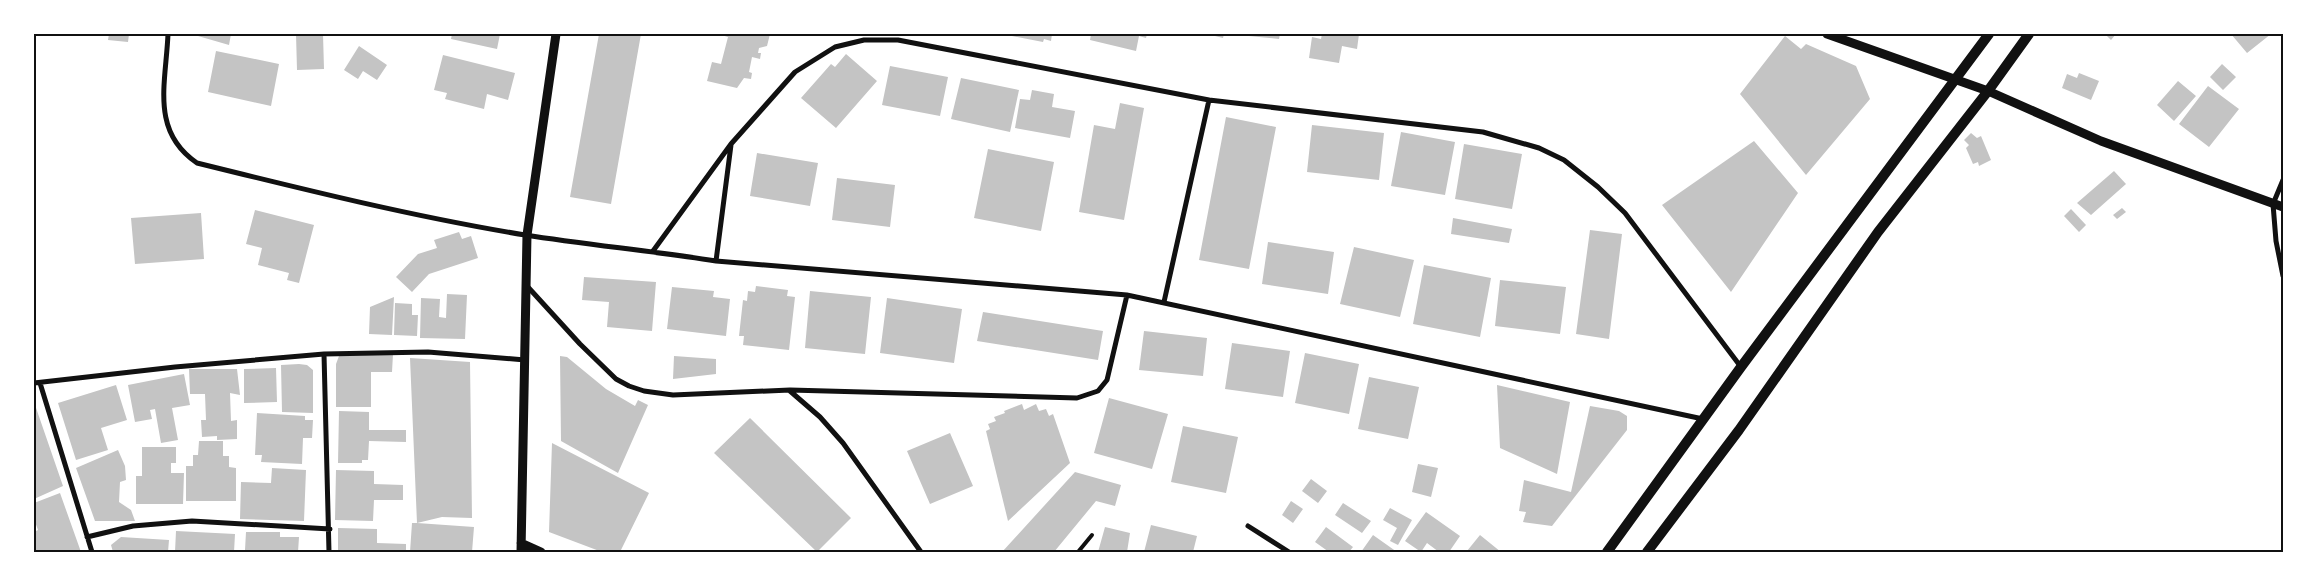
<svg xmlns="http://www.w3.org/2000/svg" width="2317" height="586" viewBox="0 0 2317 586" font-family="'Golos Text',sans-serif">
  <style>
    .building { fill: #c4c4c4 }
    .lines { fill: none; stroke-linecap: round; stroke-linejoin: round }
    .service { stroke: #111; stroke-width: 4 }
    .minor { stroke: #111; stroke-width: 5 }
    .tertiary { stroke: #111; stroke-width: 9 }
    .secondary { stroke: #111; stroke-width: 10 }
    .neatline { fill: none; stroke: #111; stroke-width: 2 }
  </style>
  <rect width="100%" height="100%" fill="#fff"/>
  <path class="building" d="M 109,34 L 129,34 L 128,42 L 108,40 Z
    M 198,34 L 231,34 L 229,45 L 198,36 Z
    M 296,34 L 323,34 L 324,69 L 297,70 Z
    M 452,34 L 500,34 L 497,49 L 451,39 Z
    M 599,34 L 641,34 L 611,204 L 570,197 Z
    M 718,34 L 770,34 L 767,46 L 759,48 L 758,53 L 761,53 L 760,59 L 752,57 L 749,72 L 752,73 L 751,79 L 744,78 L 737,88 L 707,81 L 712,62 L 721,64 L 728,37 Z
    M 1007,34 L 1052,34 L 1051,41 L 1044,39 L 1043,42 L 1007,35 Z
    M 1091,34 L 1147,34 L 1146,38 L 1139,36 L 1136,51 L 1090,40 Z
    M 1207,34 L 1224,34 L 1223,38 Z
    M 1249,34 L 1280,34 L 1279,39 L 1249,36 Z
    M 1322,34 L 1359,34 L 1357,49 L 1342,46 L 1339,63 L 1309,58 L 1312,37 L 1321,39 Z
    M 2105,34 L 2116,34 L 2111,40 Z
    M 2231,34 L 2271,34 L 2247,53 Z
    M 1785,36 L 1801,49 L 1806,44 L 1856,66 L 1870,99 L 1806,175 L 1740,94 Z
    M 359,46 L 387,65 L 377,80 L 363,71 L 358,79 L 344,70 Z
    M 216,51 L 279,64 L 271,106 L 208,92 Z
    M 846,54 L 877,81 L 836,128 L 801,98 L 831,64 L 835,67 Z
    M 443,55 L 515,73 L 508,100 L 487,94 L 484,109 L 445,99 L 447,93 L 434,90 Z
    M 2222,64 L 2236,77 L 2223,90 L 2210,77 Z
    M 890,66 L 948,77 L 940,116 L 882,105 Z
    M 2079,73 L 2099,81 L 2091,100 L 2062,88 L 2067,74 L 2077,78 Z
    M 961,78 L 1019,90 L 1010,132 L 951,119 Z
    M 2178,81 L 2196,96 L 2174,121 L 2157,105 Z
    M 2208,86 L 2239,109 L 2209,147 L 2179,124 Z
    M 1032,90 L 1054,94 L 1052,107 L 1075,111 L 1070,138 L 1015,128 L 1020,99 L 1030,100 Z
    M 1120,103 L 1144,108 L 1124,220 L 1079,212 L 1094,125 L 1115,129 Z
    M 1226,117 L 1276,127 L 1249,269 L 1199,260 Z
    M 1312,125 L 1384,133 L 1379,180 L 1307,172 Z
    M 1401,132 L 1455,142 L 1445,195 L 1391,186 Z
    M 1971,133 L 1977,138 L 1981,136 L 1991,160 L 1979,166 L 1978,162 L 1973,164 L 1966,148 L 1969,145 L 1964,140 Z
    M 1754,141 L 1798,193 L 1731,292 L 1662,205 Z
    M 1464,144 L 1522,154 L 1512,209 L 1455,199 Z
    M 988,149 L 1054,162 L 1041,231 L 974,218 Z
    M 757,153 L 818,163 L 810,206 L 750,196 Z
    M 2114,171 L 2126,184 L 2091,215 L 2077,203 Z
    M 837,178 L 895,185 L 890,227 L 832,220 Z
    M 2122,208 L 2126,212 L 2117,219 L 2113,215 Z
    M 2071,209 L 2086,225 L 2079,232 L 2064,216 Z
    M 255,210 L 314,225 L 299,283 L 287,280 L 289,273 L 258,265 L 262,248 L 246,244 Z
    M 201,213 L 204,259 L 135,264 L 131,218 Z
    M 1453,218 L 1512,229 L 1509,243 L 1451,234 Z
    M 1590,230 L 1622,234 L 1609,339 L 1576,334 Z
    M 459,232 L 462,239 L 471,236 L 478,258 L 429,274 L 412,292 L 396,277 L 418,254 L 437,248 L 434,240 Z
    M 1268,242 L 1334,252 L 1328,294 L 1262,284 Z
    M 1354,247 L 1414,260 L 1400,317 L 1340,304 Z
    M 1424,265 L 1491,278 L 1480,337 L 1413,324 Z
    M 584,277 L 656,282 L 652,331 L 607,327 L 609,302 L 582,300 Z
    M 1500,280 L 1566,287 L 1560,334 L 1495,326 Z
    M 756,286 L 788,290 L 787,296 L 795,297 L 789,350 L 743,345 L 744,336 L 739,336 L 743,300 L 747,301 L 748,291 L 755,292 Z
    M 672,287 L 714,291 L 713,297 L 730,299 L 726,336 L 667,329 Z
    M 810,291 L 871,297 L 865,354 L 805,348 Z
    M 447,294 L 467,295 L 465,339 L 420,338 L 421,298 L 440,299 L 439,317 L 446,318 Z
    M 394,297 L 392,335 L 369,334 L 370,307 Z
    M 887,298 L 962,309 L 954,363 L 880,353 Z
    M 395,303 L 412,304 L 412,315 L 418,315 L 417,336 L 394,335 Z
    M 983,312 L 1103,331 L 1098,360 L 977,341 Z
    M 1144,331 L 1207,338 L 1203,376 L 1139,370 Z
    M 1232,343 L 1290,351 L 1283,397 L 1225,389 Z
    M 1305,353 L 1359,364 L 1349,414 L 1295,403 Z
    M 393,354 L 392,372 L 371,372 L 371,407 L 336,407 L 336,364 L 339,356 Z
    M 560,356 L 567,357 L 606,389 L 635,406 L 638,400 L 648,405 L 618,473 L 561,441 Z
    M 674,356 L 716,359 L 716,374 L 673,379 Z
    M 410,358 L 470,362 L 472,518 L 442,517 L 417,523 L 474,527 L 472,552 L 410,552 L 412,523 L 417,523 Z
    M 299,364 L 307,365 L 313,370 L 313,413 L 282,412 L 281,365 Z
    M 276,368 L 277,402 L 244,403 L 244,369 Z
    M 189,369 L 237,369 L 240,395 L 230,393 L 231,421 L 237,420 L 237,439 L 217,440 L 217,436 L 202,437 L 201,420 L 206,420 L 205,394 L 190,394 Z
    M 184,374 L 190,405 L 172,408 L 178,440 L 161,443 L 155,409 L 150,410 L 152,419 L 135,422 L 128,385 Z
    M 1369,377 L 1419,387 L 1408,439 L 1358,429 Z
    M 116,385 L 127,420 L 101,428 L 108,450 L 76,460 L 58,403 Z
    M 1497,385 L 1570,402 L 1557,474 L 1500,448 Z
    M 1109,398 L 1168,414 L 1152,469 L 1094,453 Z
    M 34,402 L 63,486 L 34,499 Z
    M 1022,404 L 1024,410 L 1036,404 L 1039,411 L 1046,409 L 1049,416 L 1053,414 L 1070,463 L 1008,521 L 986,431 L 990,429 L 988,424 L 996,421 L 994,417 L 1005,413 L 1004,411 Z
    M 1590,406 L 1619,411 L 1627,416 L 1627,430 L 1552,526 L 1523,522 L 1526,512 L 1519,511 L 1524,480 L 1571,492 Z
    M 339,411 L 369,412 L 369,430 L 406,430 L 406,442 L 369,441 L 368,460 L 362,460 L 362,463 L 338,463 Z
    M 257,413 L 305,416 L 305,420 L 313,420 L 312,438 L 303,438 L 302,464 L 261,462 L 262,455 L 255,455 Z
    M 750,418 L 851,518 L 817,552 L 714,453 Z
    M 1183,426 L 1238,437 L 1226,493 L 1171,482 Z
    M 950,433 L 973,486 L 930,504 L 907,451 Z
    M 199,441 L 223,441 L 223,456 L 229,456 L 229,467 L 236,468 L 236,501 L 186,501 L 186,466 L 193,466 L 193,455 L 198,455 Z
    M 552,443 L 649,493 L 620,552 L 602,552 L 549,532 Z
    M 142,447 L 176,447 L 176,463 L 171,463 L 171,473 L 184,473 L 183,504 L 136,504 L 136,476 L 142,476 Z
    M 118,450 L 125,466 L 126,480 L 120,482 L 119,502 L 131,510 L 135,521 L 95,521 L 76,468 Z
    M 1418,464 L 1438,468 L 1431,497 L 1412,492 Z
    M 272,468 L 306,470 L 304,521 L 240,519 L 241,482 L 271,483 Z
    M 336,470 L 374,471 L 374,484 L 403,485 L 403,500 L 374,500 L 373,521 L 335,520 Z
    M 1075,472 L 1121,485 L 1115,506 L 1096,501 L 1054,552 L 1002,552 Z
    M 1311,479 L 1327,491 L 1318,503 L 1302,491 Z
    M 60,493 L 81,552 L 34,552 L 34,532 L 38,530 L 34,519 L 34,503 Z
    M 1291,501 L 1303,509 L 1293,523 L 1282,515 Z
    M 1343,503 L 1371,521 L 1362,533 L 1335,515 Z
    M 1390,508 L 1412,520 L 1398,545 L 1390,541 L 1397,528 L 1383,520 Z
    M 1426,512 L 1460,536 L 1449,552 L 1439,552 L 1427,543 L 1421,552 L 1405,541 Z
    M 1151,525 L 1197,536 L 1193,552 L 1144,552 Z
    M 1105,527 L 1130,533 L 1127,552 L 1098,552 Z
    M 1326,527 L 1353,547 L 1349,552 L 1329,552 L 1315,542 Z
    M 338,528 L 377,529 L 377,543 L 406,544 L 406,552 L 338,552 Z
    M 176,531 L 235,534 L 234,552 L 175,552 Z
    M 246,532 L 280,532 L 280,537 L 299,537 L 298,552 L 245,550 Z
    M 1373,535 L 1397,552 L 1361,552 Z
    M 1480,535 L 1501,552 L 1467,551 Z
    M 121,537 L 169,540 L 168,552 L 113,552 L 111,545 Z"/>
  <g class="lines">
    <path class="service" d="M 1078,552 L 1092,535"/>
    <path class="minor" d="M 168,34 C 166,83 150,131 197,163 C 306,190 415,217 525,235 C 589,245 653,251 716,261 L 1127,295 L 1703,419
      M 2283,180 L 2273,204 L 2276,241 L 2283,276
      M 653,251 L 731,144 L 795,72 L 835,47 L 864,40 L 898,40 L 1209,100 L 1483,132 L 1539,148 L 1564,160 L 1598,187 L 1625,213 L 1741,367
      M 716,261 L 731,145
      M 527,286 L 580,344 L 616,379 L 629,386 L 644,391 L 673,395 L 790,390 L 1077,398 L 1098,391 L 1107,380 L 1127,295
      M 1164,302 L 1209,100
      M 324,354 L 329,552
      M 34,383 L 175,367 L 324,354 L 428,352 L 525,360
      M 40,383 L 92,552
      M 790,391 L 820,417 L 843,443 L 921,552
      M 1248,526 L 1289,552
      M 87,537 L 133,526 L 192,521 L 330,529"/>
    <path class="tertiary" d="M 1827,34 L 1988,91 L 2101,141 L 2283,207
      M 521,543 L 541,552
      M 521,552 L 527,235 L 556,34"/>
    <path class="secondary" d="M 1607,552 L 1741,367 L 1989,34
      M 1647,552 L 1739,430 L 1878,232 L 1988,91 L 2029,34"/>
  </g>
  <rect width="2317" height="586" fill="none" stroke="#ffffff" stroke-width="70"/>
  <rect x="35" y="35" width="2247" height="516" class="neatline"/>
</svg>
